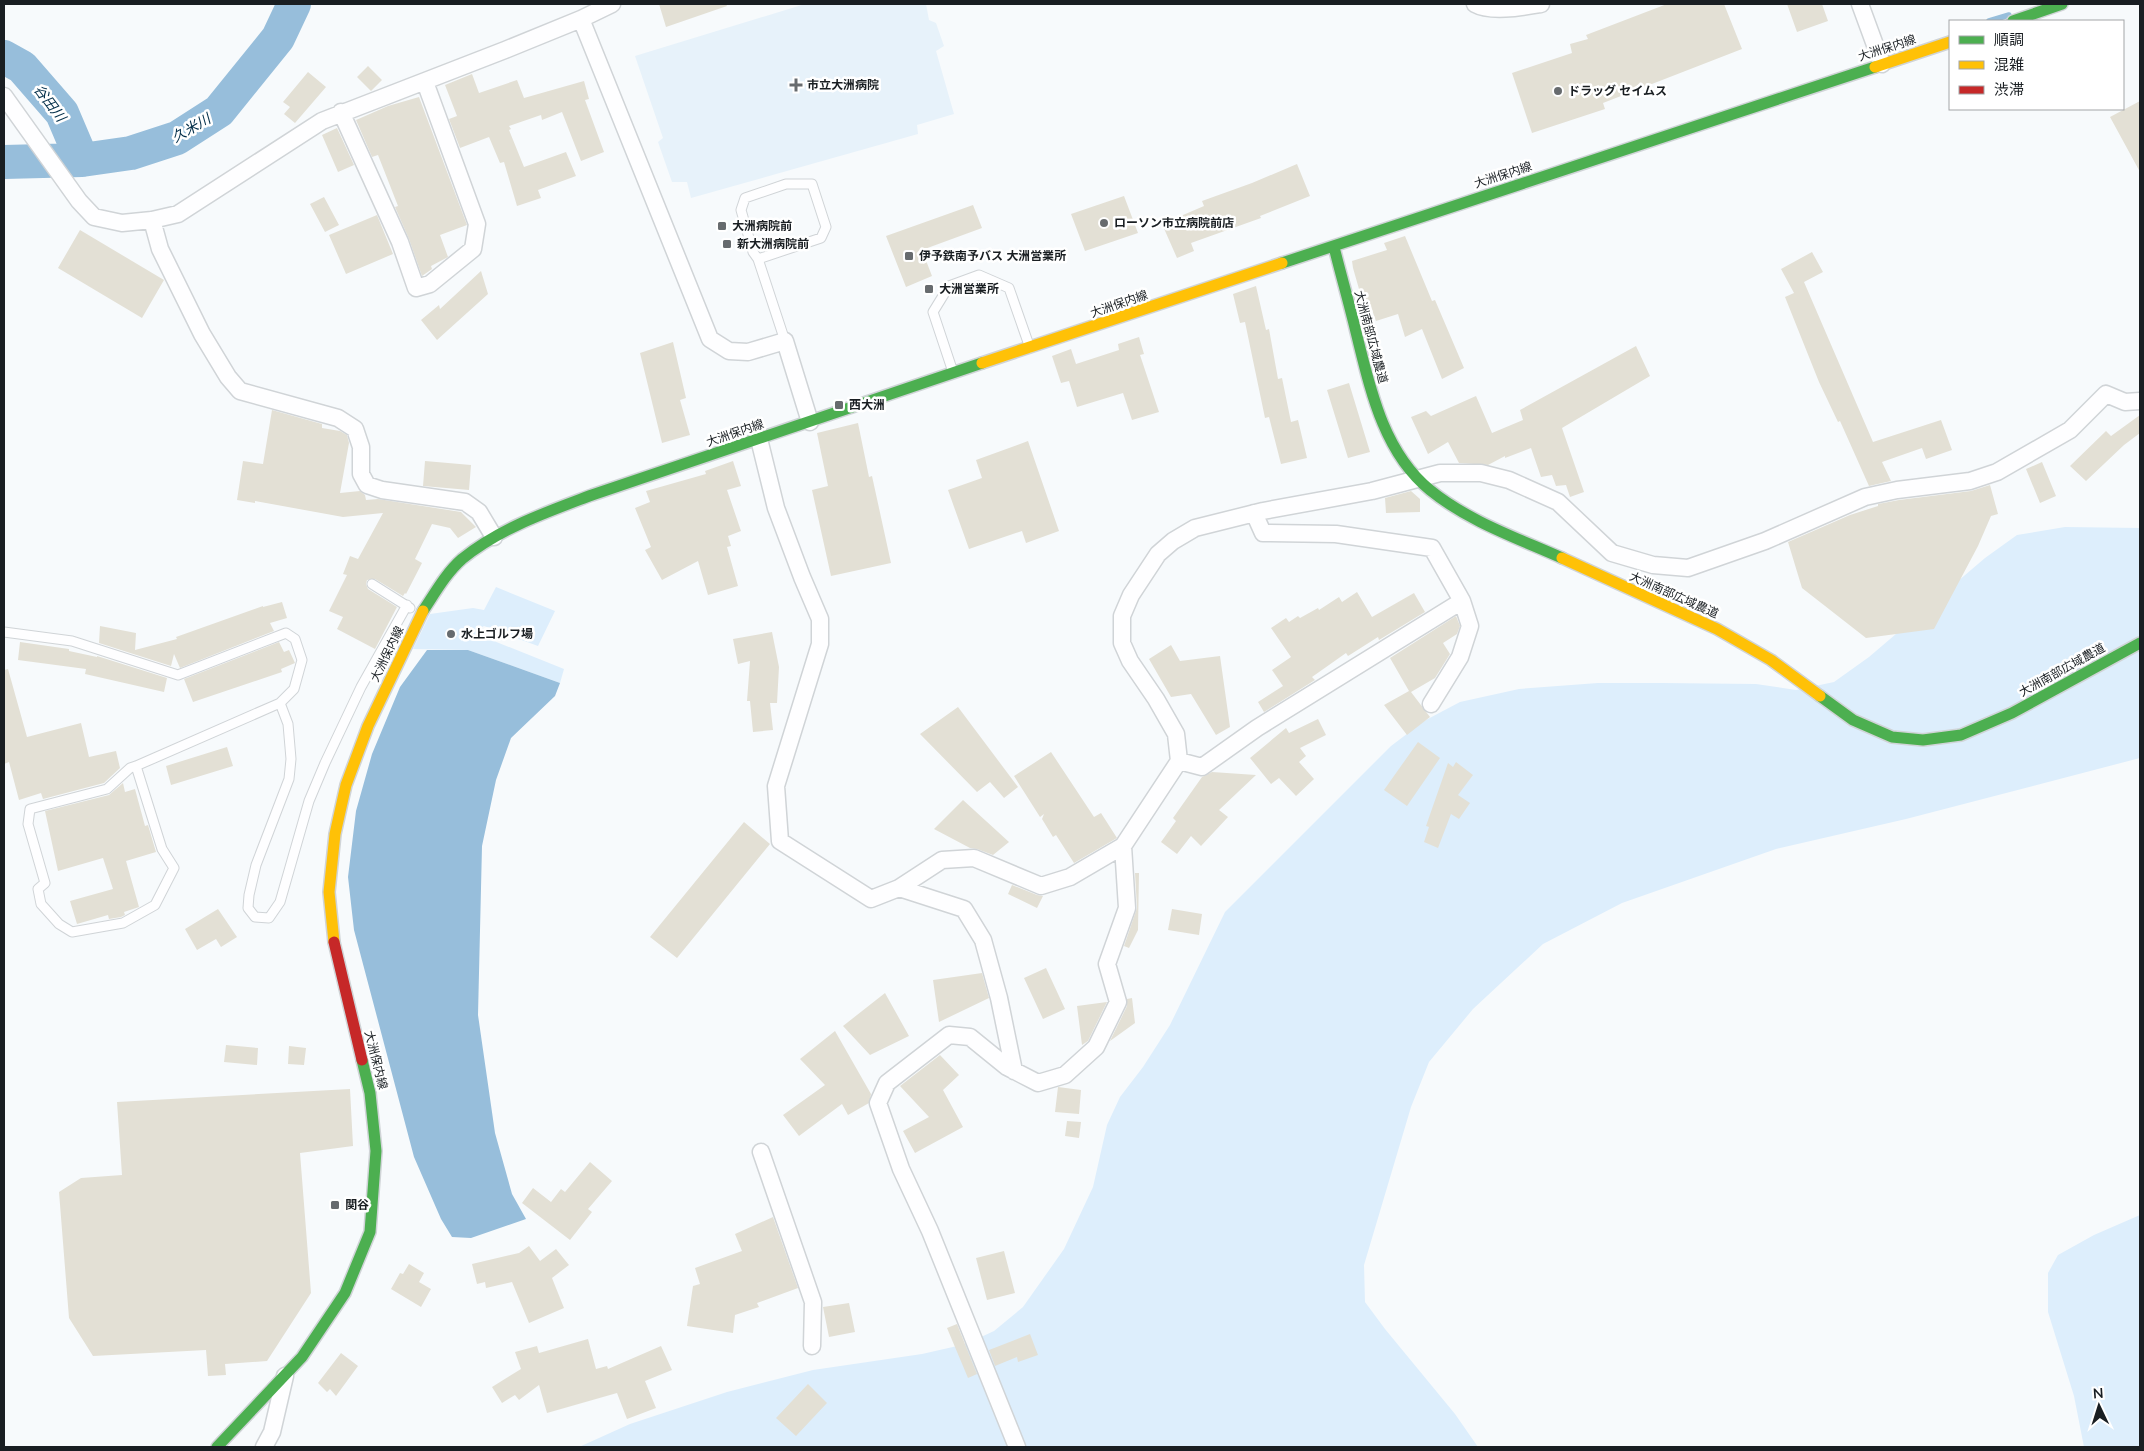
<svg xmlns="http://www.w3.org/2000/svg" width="2144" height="1451" viewBox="0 0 2144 1451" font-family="Mulish,'Noto Sans JP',sans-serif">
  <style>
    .built { fill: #e7f2fa }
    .green { fill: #ddeefc }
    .water { fill: #97bedb }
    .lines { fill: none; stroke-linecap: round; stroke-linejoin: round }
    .stream { stroke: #97bedb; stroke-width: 5.5 }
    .river { stroke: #97bedb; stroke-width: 34 }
    .building { fill: #e3e0d5 }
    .lane-casing { stroke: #d0d4d7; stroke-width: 11 }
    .street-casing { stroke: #d0d4d7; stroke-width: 19 }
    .fast-casing { stroke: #d0d4d7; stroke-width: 14 }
    .slow-casing { stroke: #d0d4d7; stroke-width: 14 }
    .jam-casing { stroke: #d0d4d7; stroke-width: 14 }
    .lane { stroke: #fefeff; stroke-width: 9 }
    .street { stroke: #fefeff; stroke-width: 16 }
    .fast { stroke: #4caf50; stroke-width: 11 }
    .slow { stroke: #ffc107; stroke-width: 11 }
    .jam { stroke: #c62828; stroke-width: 11 }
    .poi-dot { fill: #676b6e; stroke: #fff; stroke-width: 2 }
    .labels { text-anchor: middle; stroke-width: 5; stroke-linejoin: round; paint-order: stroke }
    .street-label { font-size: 12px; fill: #191e22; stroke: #fff }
    .poi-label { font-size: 12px; font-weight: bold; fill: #191e22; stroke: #fff; text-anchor: start }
    .water-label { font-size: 14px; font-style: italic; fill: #002d48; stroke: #fff }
  </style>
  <rect width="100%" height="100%" fill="#f7fafc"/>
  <path class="built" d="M 805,4 L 926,4 L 929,20 L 936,23 L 944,46 L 936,51 L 954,114 L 917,125 L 918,134 L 691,198 L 687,182 L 672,182 L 658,142 L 663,138 L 635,56 Z"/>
  <path class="green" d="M 2065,527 L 2140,528 L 2140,758 L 1906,819 L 1776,849 L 1622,903 L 1543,944 L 1473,1009 L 1429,1062 L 1411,1107 L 1364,1265 L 1365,1302 L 1385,1329 L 1455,1414 L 1478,1447 L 579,1447 L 630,1424 L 727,1392 L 813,1370 L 922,1354 L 966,1344 L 994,1331 L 1023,1307 L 1064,1249 L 1093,1187 L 1107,1125 L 1120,1097 L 1143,1067 L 1170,1025 L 1225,912 L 1391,746 L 1424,721 L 1460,702 L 1519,689 L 1598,683 L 1662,683 L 1756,684 L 1796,690 L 1834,682 L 1869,657 L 1985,558 L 2017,535 Z
    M 496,587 L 555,611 L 538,646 L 484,626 L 477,630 L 489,639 L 564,669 L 560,683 L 468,650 L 413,649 L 430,614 L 473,608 L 484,610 Z
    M 2140,1215 L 2140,1447 L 2084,1447 L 2074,1396 L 2048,1312 L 2048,1273 L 2058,1255 L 2094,1235 Z"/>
  <path class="water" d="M 427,650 L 468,650 L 560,683 L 555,696 L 511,738 L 496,780 L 482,846 L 478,1015 L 495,1133 L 512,1194 L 526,1219 L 471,1238 L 452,1237 L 441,1219 L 414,1157 L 354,930 L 348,877 L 356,811 L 372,754 L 400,687 Z"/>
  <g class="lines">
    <path class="stream" d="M 1989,21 L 2009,15"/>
    <path class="river" d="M 4,57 L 22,67 L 62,113 L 82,160
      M 4,162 L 82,160 L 131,153 L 177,138 L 219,111 L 278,38 L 294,4"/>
  </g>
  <path class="building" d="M 659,4 L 726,4 L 727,6 L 666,27 Z
    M 1667,4 L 1724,4 L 1742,49 L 1603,103 L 1605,109 L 1532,133 L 1512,73 L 1572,53 L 1570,44 L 1588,39 L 1586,35 Z
    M 1787,4 L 1822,4 L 1828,21 L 1797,32 Z
    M 368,66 L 382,80 L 371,91 L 357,77 Z
    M 308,72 L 326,87 L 295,123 L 284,114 L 290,107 L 283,102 Z
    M 472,74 L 479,93 L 517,80 L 524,98 L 584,81 L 589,99 L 585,100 L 604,152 L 581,161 L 562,112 L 542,120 L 541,115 L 509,126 L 511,129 L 509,130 L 524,167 L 566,152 L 576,176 L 538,190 L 541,198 L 517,206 L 504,162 L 500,163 L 489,137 L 460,148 L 449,119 L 457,116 L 445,85 Z
    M 419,97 L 467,225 L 440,235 L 448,257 L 431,266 L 432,269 L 422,276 L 409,239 L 395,207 L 398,206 L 378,155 L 372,157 L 356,120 L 388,106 Z
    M 2140,101 L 2140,172 L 2110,117 Z
    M 337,128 L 354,165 L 338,172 L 322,135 Z
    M 1297,164 L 1310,196 L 1260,216 L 1261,218 L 1191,243 L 1194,251 L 1177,258 L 1162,224 L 1204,206 L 1202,201 L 1252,183 Z
    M 1124,196 L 1138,233 L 1085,251 L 1071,214 Z
    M 324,197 L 339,225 L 325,232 L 310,204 Z
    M 973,205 L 982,228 L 922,250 L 932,276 L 906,287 L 886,236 Z
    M 377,215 L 393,254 L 346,274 L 329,235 Z
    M 80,230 L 164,280 L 142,318 L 58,268 Z
    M 1405,236 L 1432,301 L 1435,300 L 1464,368 L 1442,379 L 1422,329 L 1405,337 L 1398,314 L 1376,321 L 1371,307 L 1365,310 L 1353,268 L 1352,261 L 1387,250 L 1384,243 Z
    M 1812,252 L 1823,272 L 1804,282 L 1873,442 L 1941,420 L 1952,450 L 1926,459 L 1922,448 L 1882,462 L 1891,481 L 1869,486 L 1840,421 L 1838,422 L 1819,382 L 1785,297 L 1794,293 L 1781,269 Z
    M 481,271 L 488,294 L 437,340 L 421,320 L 439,305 L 440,309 Z
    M 1256,286 L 1266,330 L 1269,329 L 1278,379 L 1282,378 L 1291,422 L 1298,420 L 1307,458 L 1281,464 L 1269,417 L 1265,418 L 1245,322 L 1240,323 L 1233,294 Z
    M 1139,337 L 1144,354 L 1140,355 L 1159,412 L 1132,420 L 1123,393 L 1077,407 L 1069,381 L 1061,383 L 1052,356 L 1071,349 L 1076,364 L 1119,350 L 1118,344 Z
    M 673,342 L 686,398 L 680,400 L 690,435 L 662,443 L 640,353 Z
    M 1636,346 L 1650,376 L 1562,428 L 1584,492 L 1570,497 L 1566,485 L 1556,486 L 1552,475 L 1541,477 L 1531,448 L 1505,458 L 1505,456 L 1488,465 L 1459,463 L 1448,442 L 1428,454 L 1411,417 L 1426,411 L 1431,416 L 1476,396 L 1492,433 L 1523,420 L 1520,410 Z
    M 1349,383 L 1370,452 L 1348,458 L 1327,390 Z
    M 272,410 L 322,424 L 322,428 L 340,431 L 347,435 L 349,443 L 340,493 L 360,491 L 365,495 L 366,500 L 378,499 L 461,512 L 476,527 L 458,538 L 450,528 L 432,524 L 415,559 L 422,563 L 406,594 L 405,593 L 403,596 L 375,579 L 367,580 L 366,584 L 368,589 L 397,607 L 375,649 L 337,629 L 343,617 L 329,611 L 347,575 L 343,574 L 350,556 L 358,559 L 383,513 L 343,517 L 255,501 L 255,503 L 237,500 L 243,461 L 263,464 Z
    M 2140,415 L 2140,433 L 2124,445 L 2086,481 L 2070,466 L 2106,431 L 2111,436 Z
    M 858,423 L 869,477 L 872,476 L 891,563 L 831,576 L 812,490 L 828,486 L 817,433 Z
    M 1028,441 L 1059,531 L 1026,543 L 1022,531 L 969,549 L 948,490 L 982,478 L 976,460 Z
    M 425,461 L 471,465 L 469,490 L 423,486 Z
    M 733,461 L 741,486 L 727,490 L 741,531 L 728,536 L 731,546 L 727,547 L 738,586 L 708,595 L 698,561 L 662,580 L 645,550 L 651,547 L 635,508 L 650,502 L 646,491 L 706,474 L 705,471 Z
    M 2042,462 L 2056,496 L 2040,503 L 2026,469 Z
    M 1990,485 L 1998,514 L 1991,516 L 1978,546 L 1934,629 L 1866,638 L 1802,588 L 1788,542 L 1850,515 L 1878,506 L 1878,504 L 1899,500 L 1971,491 Z
    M 1411,491 L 1420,499 L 1420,512 L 1386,513 L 1385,498 Z
    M 1357,592 L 1372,617 L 1414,593 L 1425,612 L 1379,640 L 1378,637 L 1348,656 L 1346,653 L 1312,677 L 1315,680 L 1264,712 L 1258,702 L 1283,686 L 1272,670 L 1291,657 L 1271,628 L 1286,618 L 1289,622 L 1298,616 L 1300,618 L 1318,608 L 1319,610 L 1339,597 L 1342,602 Z
    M 282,602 L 287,618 L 270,623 L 274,631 L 180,668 L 174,654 L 171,666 L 99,643 L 100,626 L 136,633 L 135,650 L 177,639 L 176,637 L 263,606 L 263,607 Z
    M 1456,616 L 1460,626 L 1457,634 L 1443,643 L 1450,654 L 1435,678 L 1411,692 L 1430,717 L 1407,735 L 1384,705 L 1409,691 L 1390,658 Z
    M 772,632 L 779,667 L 777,703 L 770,703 L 773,730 L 753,732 L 750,701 L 747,701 L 750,661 L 738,664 L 733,639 Z
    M 20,642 L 69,649 L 69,651 L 97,657 L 97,656 L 167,678 L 164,692 L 85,674 L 86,669 L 18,660 Z
    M 279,642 L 284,652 L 289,650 L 295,663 L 281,669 L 282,672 L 193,702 L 184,679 Z
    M 1171,645 L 1180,661 L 1220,656 L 1230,727 L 1216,735 L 1191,694 L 1171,697 L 1149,659 Z
    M 8,669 L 27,737 L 81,723 L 89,757 L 116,751 L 120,768 L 104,783 L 43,799 L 41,793 L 19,800 L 9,762 L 4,764 L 4,670 Z
    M 958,707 L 1018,787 L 1004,798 L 990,782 L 977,792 L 920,734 Z
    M 1318,719 L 1326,735 L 1300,748 L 1306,756 L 1299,762 L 1314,779 L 1296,796 L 1279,778 L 1271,784 L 1250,758 L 1286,728 L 1289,733 Z
    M 1418,742 L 1440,758 L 1407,806 L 1384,790 Z
    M 227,747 L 233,766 L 171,785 L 166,766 Z
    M 1051,752 L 1094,817 L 1101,813 L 1117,838 L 1074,863 L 1056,835 L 1053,837 L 1042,819 L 1044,814 L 1040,817 L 1014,776 Z
    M 1456,762 L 1473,775 L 1458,795 L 1470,803 L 1459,819 L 1451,814 L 1438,848 L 1424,842 L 1429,827 L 1426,826 L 1448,763 L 1453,767 Z
    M 1212,772 L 1256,775 L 1219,810 L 1228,817 L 1201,846 L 1191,836 L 1177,854 L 1161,842 L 1176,821 L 1173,818 L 1202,777 Z
    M 123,783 L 125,792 L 135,789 L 145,826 L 148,825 L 156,852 L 126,861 L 139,907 L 124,912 L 125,915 L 121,917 L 109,919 L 108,915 L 77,924 L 70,901 L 113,889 L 103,858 L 58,871 L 45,811 L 109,795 Z
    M 963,800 L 1009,842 L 993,855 L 977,849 L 970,848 L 934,829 Z
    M 744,822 L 770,844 L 677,958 L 650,937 Z
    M 1135,873 L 1139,873 L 1138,930 L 1129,948 L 1124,946 L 1137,908 Z
    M 1012,885 L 1037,895 L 1043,896 L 1037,908 L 1008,894 Z
    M 218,909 L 237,937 L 221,947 L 216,939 L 197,950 L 185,929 Z
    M 1172,909 L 1202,914 L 1199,935 L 1168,930 Z
    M 1046,968 L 1065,1009 L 1043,1019 L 1024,978 Z
    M 982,973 L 989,998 L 939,1022 L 933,980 Z
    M 885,993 L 909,1036 L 870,1055 L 843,1026 Z
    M 1132,998 L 1135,1023 L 1110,1041 L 1127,1006 L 1127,999 Z
    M 1107,1002 L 1088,1041 L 1082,1045 L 1077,1006 Z
    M 835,1031 L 871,1094 L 869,1103 L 848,1115 L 842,1104 L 799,1136 L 783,1115 L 825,1085 L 800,1059 Z
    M 226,1045 L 258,1048 L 257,1065 L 224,1062 Z
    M 289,1046 L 306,1048 L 304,1065 L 288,1064 Z
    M 940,1055 L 959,1075 L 943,1090 L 963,1127 L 915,1153 L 903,1131 L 929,1117 L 900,1086 Z
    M 1058,1087 L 1081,1090 L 1079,1114 L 1055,1112 Z
    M 350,1089 L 353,1146 L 300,1153 L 311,1293 L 267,1361 L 225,1364 L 226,1375 L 208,1376 L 206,1350 L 93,1356 L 69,1318 L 59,1192 L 81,1178 L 122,1175 L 117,1102 Z
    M 1067,1121 L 1081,1122 L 1079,1138 L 1065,1136 Z
    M 590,1162 L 612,1181 L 588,1209 L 592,1212 L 570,1240 L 522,1203 L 533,1188 L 551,1202 L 561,1189 L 565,1192 Z
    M 773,1217 L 798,1288 L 757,1303 L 759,1307 L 735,1315 L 733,1333 L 687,1326 L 693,1286 L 700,1284 L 695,1268 L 742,1251 L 735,1234 Z
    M 529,1246 L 540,1261 L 556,1249 L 569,1265 L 552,1278 L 564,1308 L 529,1323 L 512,1282 L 486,1288 L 485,1282 L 477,1284 L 472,1264 L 519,1253 Z
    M 1004,1251 L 1015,1293 L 987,1300 L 976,1258 Z
    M 409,1264 L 424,1273 L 419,1282 L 431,1289 L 421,1307 L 391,1289 L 400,1273 L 403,1274 Z
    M 849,1303 L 855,1332 L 829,1337 L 823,1307 Z
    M 957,1324 L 977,1374 L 968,1378 L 947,1328 Z
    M 1030,1334 L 1038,1355 L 1018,1362 L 1017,1357 L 995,1366 L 989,1350 Z
    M 588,1339 L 596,1369 L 607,1366 L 608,1369 L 661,1346 L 672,1370 L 645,1381 L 656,1408 L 627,1419 L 617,1393 L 547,1413 L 539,1385 L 519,1400 L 515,1395 L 502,1403 L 492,1387 L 521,1369 L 515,1352 L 537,1346 L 539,1353 Z
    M 341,1353 L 358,1366 L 336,1396 L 330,1389 L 327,1392 L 318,1383 Z
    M 808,1384 L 827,1403 L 796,1436 L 776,1418 Z"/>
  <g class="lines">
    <defs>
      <path id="lane" d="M 758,259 L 821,238 L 826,227 L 812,184 L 786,184 L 745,198 L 741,210 L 753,252 L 758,259 L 785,341
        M 953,372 L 933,312 L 949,286 L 979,275 L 1009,288 L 1030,348
        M 372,584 L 410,608
        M 4,632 L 72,641 L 178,675 L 286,633 L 295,639 L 302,660 L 294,689 L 280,703 L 136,766 L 130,768 L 107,789 L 30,809 L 28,824 L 45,883 L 38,889 L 41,904 L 59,924 L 72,932 L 123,923 L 155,905 L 174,868 L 162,849 L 136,766
        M 280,703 L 288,724 L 291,759 L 289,779 L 256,865 L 249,895 L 248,908 L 255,917 L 269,918 L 280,902 L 309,801 L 325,763 L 361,687 L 407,605"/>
      <path id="street" d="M 1475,4 C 1491,13 1523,7 1541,4
        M 1860,4 L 1882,64
        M 581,19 L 710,339 L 729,351 L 748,352 L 785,341 L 810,422
        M 4,96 L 79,201 L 94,217 L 122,223 L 152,220 L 178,214 L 322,121 L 505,50 L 581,19 L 612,4
        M 341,112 L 400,242 L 416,288 L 430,284 L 473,249 L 477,224 L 425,82
        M 152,220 L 160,249 L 202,334 L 228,377 L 240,391 L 338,418 L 355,429 L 361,447 L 361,474 L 367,485 L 382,490 L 465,502 L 479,512 L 494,537
        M 759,439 L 776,508 L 802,577 L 820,619 L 820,644 L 776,786 L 780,841 L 871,899 L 899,888 L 942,860 L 974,858 L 1041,886 L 1070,877 L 1123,846 L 1179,761 L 1176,734 L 1156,699 L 1130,661 L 1122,643 L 1122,616 L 1131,595 L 1158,554 L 1173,541 L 1195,528 L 1263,511 L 1372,491 L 1440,473 L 1481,473 L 1509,480 L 1558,502 L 1612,553 L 1653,565 L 1688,568 L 1765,541 L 1865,497 L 1897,490 L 1970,481 L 1997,472 L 2070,430 L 2106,394 L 2125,402 L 2140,401
        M 1431,704 L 1460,657 L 1470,626 L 1462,601
        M 1179,761 L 1202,767 L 1257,728 L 1462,601 L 1432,548 L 1336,534 L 1263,533 L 1254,513
        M 899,888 L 964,909 L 983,940 L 999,998 L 1014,1071
        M 761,1152 L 813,1302 L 812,1346
        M 264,1447 L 272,1432 L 285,1376
        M 1017,1447 L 930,1231 L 901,1169 L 878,1103 L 887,1083 L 949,1035 L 970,1037 L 1007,1067 L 1038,1083 L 1065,1075 L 1096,1047 L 1118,1002 L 1107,964 L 1127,908 L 1123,846"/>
      <path id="fast" d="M 2013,21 L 2062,4
        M 1334,247 C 1341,275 1349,303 1356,332 C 1370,388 1383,452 1430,490 C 1468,521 1517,538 1562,558
        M 1282,263 L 1875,67
        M 423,611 C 435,593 446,573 462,559 C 500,528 547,512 592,495 L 982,363
        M 1820,696 L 1853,720 L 1892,737 L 1923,740 L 1961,735 L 2012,713 L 2140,643
        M 217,1447 L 302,1357 L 345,1293 L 370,1232 L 376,1151 L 370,1093 L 362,1060"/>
      <path id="slow" d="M 1875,67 L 1950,42
        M 982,363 L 1282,263
        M 1562,558 L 1717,629 L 1771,660 L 1820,696
        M 334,942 L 329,892 L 335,834 L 346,785 L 368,726 L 423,611"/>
      <path id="jam" d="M 334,942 L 362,1060"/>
    </defs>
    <use href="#lane" class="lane-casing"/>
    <use href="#street" class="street-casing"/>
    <use href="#fast" class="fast-casing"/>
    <use href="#slow" class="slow-casing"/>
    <use href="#jam" class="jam-casing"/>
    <use href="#lane" class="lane"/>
    <use href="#street" class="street"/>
    <use href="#fast" class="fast"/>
    <use href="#slow" class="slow"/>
    <use href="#jam" class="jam"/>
  </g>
  <g class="poi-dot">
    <path d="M793.5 77.5h5v5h5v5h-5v5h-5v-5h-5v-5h5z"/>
    <circle cx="1558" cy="91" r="5"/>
    <circle cx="1104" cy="223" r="5"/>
    <rect x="717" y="221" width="10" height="10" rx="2.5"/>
    <rect x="722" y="239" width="10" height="10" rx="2.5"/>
    <rect x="904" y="251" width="10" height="10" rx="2.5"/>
    <rect x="924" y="284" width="10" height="10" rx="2.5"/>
    <rect x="834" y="400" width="10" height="10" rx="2.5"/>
    <circle cx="451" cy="634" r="5"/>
    <rect x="330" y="1200" width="10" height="10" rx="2.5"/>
  </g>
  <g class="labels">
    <g class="street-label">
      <text transform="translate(1887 48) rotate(-18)" y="4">大洲保内線</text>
      <text transform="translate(1503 175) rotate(-18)" y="4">大洲保内線</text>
      <text transform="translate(1119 304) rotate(-19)" y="4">大洲保内線</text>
      <text transform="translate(1371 337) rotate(75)" y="4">大洲南部広域農道</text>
      <text transform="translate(735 433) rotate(-19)" y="4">大洲保内線</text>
      <text transform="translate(1674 595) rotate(24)" y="4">大洲南部広域農道</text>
      <text transform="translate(387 654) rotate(-64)" y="4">大洲保内線</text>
      <text transform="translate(2062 670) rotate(-29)" y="4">大洲南部広域農道</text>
      <text transform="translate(376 1060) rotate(76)" y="4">大洲保内線</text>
    </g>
    <g class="poi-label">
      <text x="807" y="89">市立大洲病院</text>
      <text x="1568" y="95">ドラッグ セイムス</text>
      <text x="1114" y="227">ローソン市立病院前店</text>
      <text x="732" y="230">大洲病院前</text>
      <text x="737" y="248">新大洲病院前</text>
      <text x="919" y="260">伊予鉄南予バス 大洲営業所</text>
      <text x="939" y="293">大洲営業所</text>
      <text x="849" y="409">西大洲</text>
      <text x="461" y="638">水上ゴルフ場</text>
      <text x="345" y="1209">関谷</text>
    </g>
    <g class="water-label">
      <text transform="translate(50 103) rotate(53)" y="5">谷田川</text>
      <text transform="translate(191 128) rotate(-30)" y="5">久米川</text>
    </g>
  </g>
  <rect width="2144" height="1451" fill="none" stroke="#191e22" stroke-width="10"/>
  <rect x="1949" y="20" width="175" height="90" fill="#ffffff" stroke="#a3a5a7"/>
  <rect x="1959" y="36" width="25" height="8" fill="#4caf50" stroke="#a3a5a7"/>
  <text x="1994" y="45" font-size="15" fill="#191e22">順調</text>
  <rect x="1959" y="61" width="25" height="8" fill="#ffc107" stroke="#a3a5a7"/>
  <text x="1994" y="70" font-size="15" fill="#191e22">混雑</text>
  <rect x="1959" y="86" width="25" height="8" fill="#c62828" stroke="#a3a5a7"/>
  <text x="1994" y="95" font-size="15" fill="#191e22">渋滞</text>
  <g transform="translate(2099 1406) rotate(356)" stroke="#ffffff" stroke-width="4" paint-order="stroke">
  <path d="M0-4L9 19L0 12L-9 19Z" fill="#191e22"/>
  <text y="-8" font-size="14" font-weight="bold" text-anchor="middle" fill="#191e22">N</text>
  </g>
</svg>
